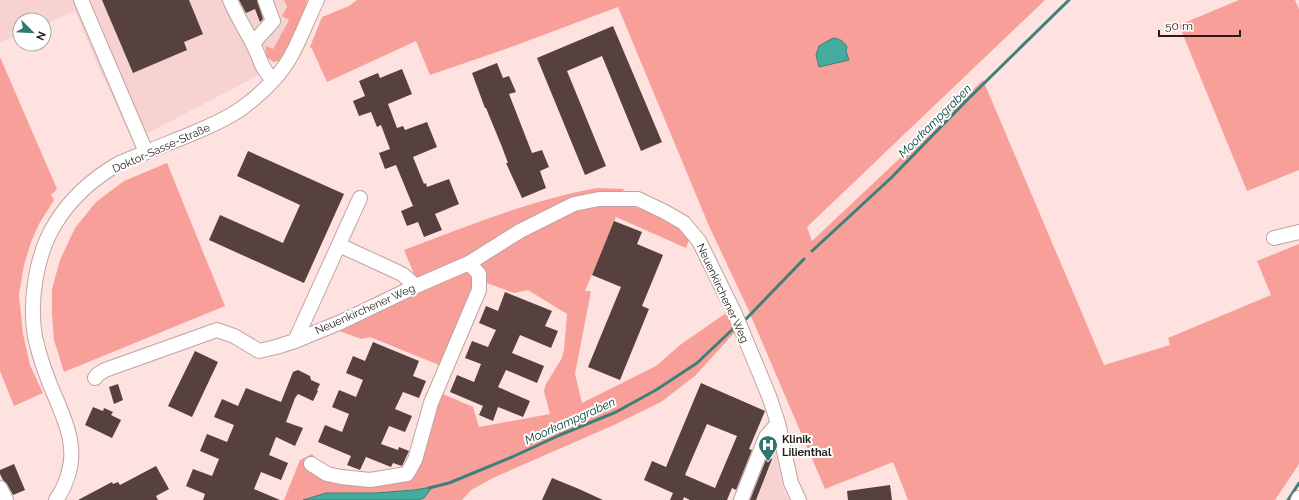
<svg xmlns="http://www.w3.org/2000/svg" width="1299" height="500" viewBox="0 0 1299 500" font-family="Raleway,sans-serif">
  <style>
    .built { fill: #f6d3d0 }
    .green { fill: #f89f99; fill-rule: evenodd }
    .water { fill: #44ac9f; stroke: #3b8178 }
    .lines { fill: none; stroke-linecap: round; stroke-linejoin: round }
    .stream { stroke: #3b8178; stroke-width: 3 }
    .building { fill: #56413f; fill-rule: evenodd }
    .minor-casing { stroke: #bda4a1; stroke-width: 16 }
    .minor { stroke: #fff; stroke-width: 14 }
    .labels { text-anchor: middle; stroke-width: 4; stroke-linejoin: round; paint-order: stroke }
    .street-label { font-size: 11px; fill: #261d1c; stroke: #fff }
    .poi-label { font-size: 11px; font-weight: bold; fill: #261d1c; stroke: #fff; text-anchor: start }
    .water-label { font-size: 12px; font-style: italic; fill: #00413a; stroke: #fff }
  </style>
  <rect width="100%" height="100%" fill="#fde2e0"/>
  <path class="built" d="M 0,0 L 284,0 L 289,20 L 273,49 L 266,46 L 266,56 L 268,59 L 257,76 L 133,141 L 96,62 L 75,11 L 44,24 L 44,20 L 20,20 L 20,34 L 0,43 Z
    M 772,436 L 783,488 L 789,500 L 743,500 Z"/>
  <path class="green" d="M 284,0 L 307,0 C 305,15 292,48 281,59 C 279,61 276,62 273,62 L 266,56 L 266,46 L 273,49 L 289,20 L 282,16 L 287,7 Z
    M 357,0 L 1045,0 L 807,227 L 812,241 L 983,80 L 1104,365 L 1170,345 L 1168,338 L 1271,295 L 1257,261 L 1299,244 L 1299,464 L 1275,500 L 908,500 L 893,462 L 825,489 L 748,309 L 709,226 L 618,7 L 514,46 L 430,75 L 416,41 L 327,82 L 312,49 L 310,47 L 322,17 L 349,6 ZM 839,39 L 845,43 L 847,47 L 846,51 L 849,58 L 848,60 L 819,66 Z
    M 1239,0 L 1295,0 L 1299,9 L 1299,170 L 1247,191 L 1179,25 Z
    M 0,57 L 57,189 L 51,195 L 54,200 L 39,224 L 31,242 L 24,265 L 19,295 L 23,334 L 30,365 L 43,393 L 14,406 L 0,371 Z
    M 167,163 L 225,306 L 64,372 L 54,340 L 52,314 L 52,289 L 60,260 L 75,228 L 96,202 L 124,181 Z
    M 597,188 L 624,189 L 621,195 L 595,195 L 417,281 L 404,250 C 467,226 531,200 597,188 Z
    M 597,205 C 605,205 614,204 622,205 C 649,208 670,221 690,238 L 686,248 L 616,217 L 585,291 L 591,291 L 575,374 L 582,403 L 656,366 L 680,345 L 726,313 L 735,332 L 695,376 L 661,402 L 614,425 L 495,477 L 471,490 L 462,500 L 284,500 L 300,460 L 312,454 L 323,467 L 368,475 L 405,472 L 422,413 L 439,365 L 370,337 L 361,339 L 337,330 L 486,261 L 524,237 L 574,210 ZM 487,283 L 514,293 L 528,290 L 567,314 L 564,350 L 562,358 L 546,384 L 544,391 L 550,414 L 479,427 L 473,407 L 443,394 Z"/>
  <path class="water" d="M 833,38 C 840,39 844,41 847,47 L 846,51 L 849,60 L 819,67 L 816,55 L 819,46 Z
    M 432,487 L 424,498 L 418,500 L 303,500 L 326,493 L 376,493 L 414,490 Z"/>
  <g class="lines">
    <path class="stream" d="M 812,251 L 891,178 L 967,100 L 1069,0
      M 746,319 L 804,259
      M 429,488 L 449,483 L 512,457 L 560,435 L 616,412 L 656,390 L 697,363 L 734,328
      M 1288,500 L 1299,483"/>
  </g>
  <path class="building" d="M 102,0 L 189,0 L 203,34 L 184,42 L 187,50 L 133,73 Z
    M 239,0 L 257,0 L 263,19 L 260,22 L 255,9 L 246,13 Z
    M 613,26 L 662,142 L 641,151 L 602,56 L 567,71 L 606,166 L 585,175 L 537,58 Z
    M 497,63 L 503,78 L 509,76 L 516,92 L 509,94 L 532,153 L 542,150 L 549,167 L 540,171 L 546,188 L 522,198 L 506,163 L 508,163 L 502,147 L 486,108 L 485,108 L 472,73 Z
    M 402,69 L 412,94 L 388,104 L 397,128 L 403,126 L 405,130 L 427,122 L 437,147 L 413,157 L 424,184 L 426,183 L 427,187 L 449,179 L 459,204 L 435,214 L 442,230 L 424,237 L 418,222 L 407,226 L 401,211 L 413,206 L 396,165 L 385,169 L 379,153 L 390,149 L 381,125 L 377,127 L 371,112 L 359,116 L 353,101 L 365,96 L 359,81 L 378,73 L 380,78 Z
    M 248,151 L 344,194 L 304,283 L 209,240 L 220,215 L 283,243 L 300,205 L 237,176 Z
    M 614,221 L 642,232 L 637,244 L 663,255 L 642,306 L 649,309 L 620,380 L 588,367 L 621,287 L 592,275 Z
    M 505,292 L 552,311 L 545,326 L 558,331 L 551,348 L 520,335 L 512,353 L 544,366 L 537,383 L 506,370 L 498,387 L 530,401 L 523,417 L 498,407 L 493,421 L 479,415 L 483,406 L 450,392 L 457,375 L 474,382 L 481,364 L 465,358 L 472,341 L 488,347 L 496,330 L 479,323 L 486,306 L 498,311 Z
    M 373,342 L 419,361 L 413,376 L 426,381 L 419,398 L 403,392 L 395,409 L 412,416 L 405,432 L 389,426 L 381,444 L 398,450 L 399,447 L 409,451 L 402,466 L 393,463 L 391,467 L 366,457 L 360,470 L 347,465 L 351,456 L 318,442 L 325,425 L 342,432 L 349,414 L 332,407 L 339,390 L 356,397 L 363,380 L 346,373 L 353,356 L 365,361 Z
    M 195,351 L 218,362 L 192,417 L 168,406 Z
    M 298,370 L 310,376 L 311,380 L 320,384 L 317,390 L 318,391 L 313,401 L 298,394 L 295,398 L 286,422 L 303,428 L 295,446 L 276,437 L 269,455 L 288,463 L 281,480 L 261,472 L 254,489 L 280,500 L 203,500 L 205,494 L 186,486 L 193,469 L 212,476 L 219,459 L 200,451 L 207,434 L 227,442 L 234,425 L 214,417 L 222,399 L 238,406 L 246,388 L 281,402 L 293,372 Z
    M 701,383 L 765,411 L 749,449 L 752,450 L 736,490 L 732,488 L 727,500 L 690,500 L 684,497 L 683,500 L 670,500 L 673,493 L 644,480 L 652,461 L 666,467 ZM 707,424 L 737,436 L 715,488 L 685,475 Z
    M 118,384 L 123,400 L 114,404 L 109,387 Z
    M 93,407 L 103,411 L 104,408 L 113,412 L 111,415 L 121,420 L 112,438 L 85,425 Z
    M 767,457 L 772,459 L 756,500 L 750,500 Z
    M 14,464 L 25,490 L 13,495 L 7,484 L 3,480 L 0,474 L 0,470 Z
    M 156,466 L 169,489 L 156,496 L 158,500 L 78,500 L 112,482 L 113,484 L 118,482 L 120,485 Z
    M 552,478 L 579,489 L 603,500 L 542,500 Z
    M 890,485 L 892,500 L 848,500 L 847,491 Z"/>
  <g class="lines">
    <defs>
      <path id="minor" d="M 81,0 L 146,152
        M 230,0 C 237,16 244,27 252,42 C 261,58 259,66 273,80
        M 253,43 L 273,21 L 265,0
        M 1274,238 L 1299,232
        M 339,245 L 402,274 L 416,286
        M 295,341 L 360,198
        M 95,378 L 97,375 L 105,370 L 217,330 L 234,336 L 259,351 L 276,347 L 295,341 L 341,322 L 416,286 L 469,263 L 520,231 L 574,204 L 599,199 L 638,199 L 665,212 L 684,223 L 699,241 L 735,314 L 769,396 L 778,423 L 791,483 L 799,500
        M 311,464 L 327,474 L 341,477 L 370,480 L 407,474 L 415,460 L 431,403 L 479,290 L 479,274 L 469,263
        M 0,488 L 6,500
        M 56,500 C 66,486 73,465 71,448 C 70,432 63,416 57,401 C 48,381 40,359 35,337 C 29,301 36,255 55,224 C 70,199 94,178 118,164 C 126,160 135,157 142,154 C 158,147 174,141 191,134 C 208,127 227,119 242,108 C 261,94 280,76 291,56 C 301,38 308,18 317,0
        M 741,500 L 766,437 L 778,423
        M 1298,500 L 1299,498"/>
    </defs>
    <use href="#minor" class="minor-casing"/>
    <use href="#minor" class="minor"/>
  </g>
  <defs>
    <symbol id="hospital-pin" viewBox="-11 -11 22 30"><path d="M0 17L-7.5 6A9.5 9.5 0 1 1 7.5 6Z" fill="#30776e" stroke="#fff"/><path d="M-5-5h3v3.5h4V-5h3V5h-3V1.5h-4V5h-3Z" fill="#fff"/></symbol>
  </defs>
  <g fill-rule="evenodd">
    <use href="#hospital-pin" x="757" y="434" width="22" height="30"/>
  </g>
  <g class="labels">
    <g class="street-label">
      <text transform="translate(161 148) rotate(-24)" y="4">Doktor-Sasse-Straße</text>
      <text transform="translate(723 293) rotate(65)" y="4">Neuenkirchener Weg</text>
      <text transform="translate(365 309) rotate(-24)" y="4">Neuenkirchener Weg</text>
    </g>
    <g class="poi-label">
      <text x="782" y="443">Klinik<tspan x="782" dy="13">Lilienthal</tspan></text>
    </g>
    <g class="water-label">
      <text transform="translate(935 121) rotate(-45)" y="4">Moorkampgraben</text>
      <text transform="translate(570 421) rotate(-24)" y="4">Moorkampgraben</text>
    </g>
  </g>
  <g transform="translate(32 32) rotate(114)"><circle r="19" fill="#ffffff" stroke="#a8a5a4"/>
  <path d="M0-3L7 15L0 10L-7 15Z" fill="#30776e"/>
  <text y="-6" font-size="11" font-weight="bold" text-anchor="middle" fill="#261d1c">N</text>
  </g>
  <path d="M1159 30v6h81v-6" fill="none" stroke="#261d1c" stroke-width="2"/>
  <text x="1165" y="30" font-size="12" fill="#261d1c" stroke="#ffffff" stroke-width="3" paint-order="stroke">50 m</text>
</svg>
